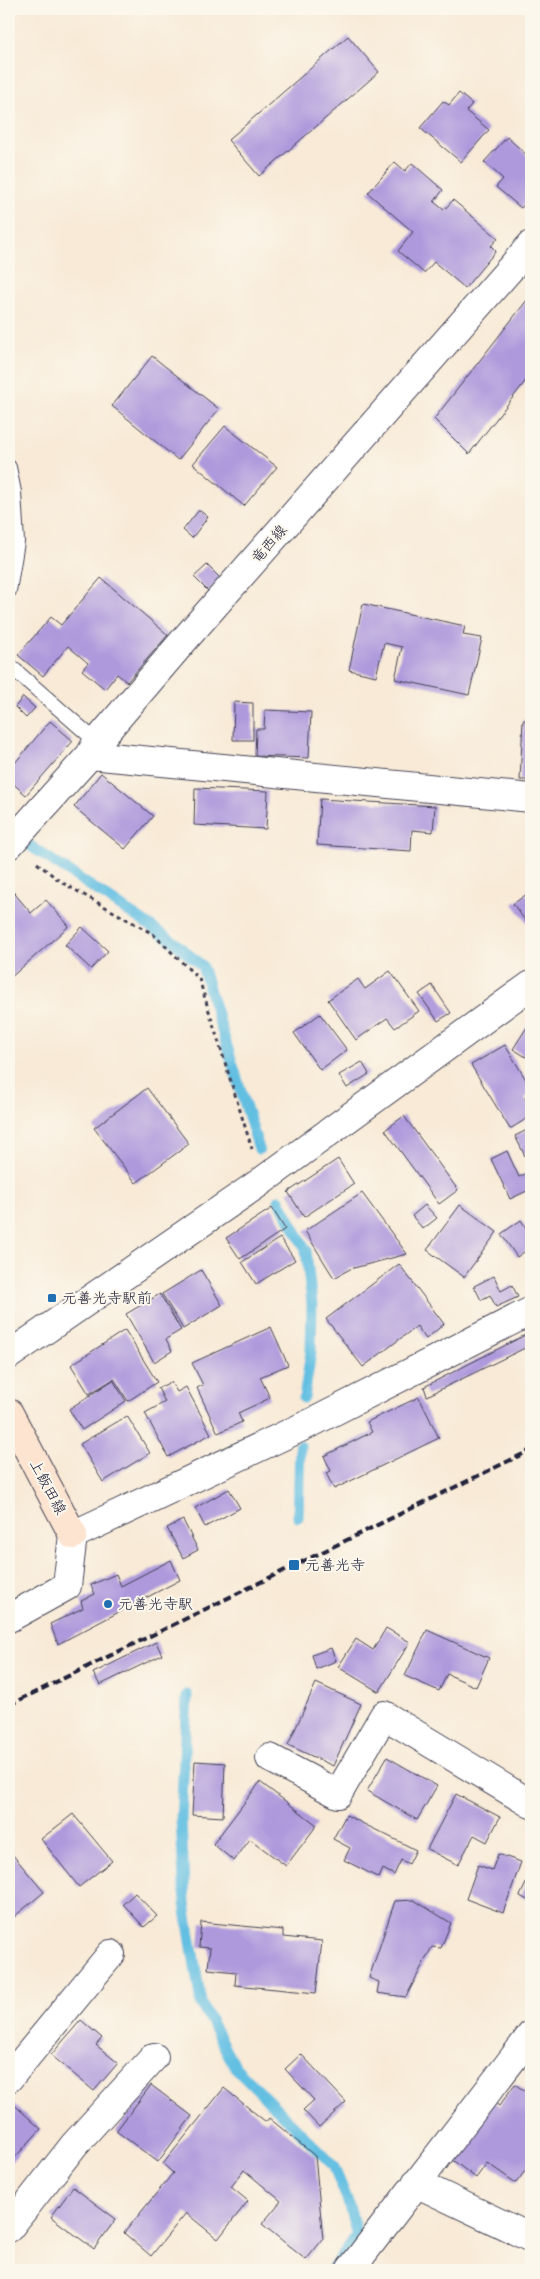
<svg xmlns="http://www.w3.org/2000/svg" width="540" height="2279" viewBox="0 0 540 2279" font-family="Sriracha,'Klee One',sans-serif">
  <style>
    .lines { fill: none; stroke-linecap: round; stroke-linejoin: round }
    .stream { stroke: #64bfe2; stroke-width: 11 }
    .building { fill: #ad99dc }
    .service-casing { stroke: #424052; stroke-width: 16 }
    .minor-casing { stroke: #424052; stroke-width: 30 }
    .tertiary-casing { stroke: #424052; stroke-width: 30 }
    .secondary-casing { stroke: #424052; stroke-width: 30 }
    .path { stroke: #424052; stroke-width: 3; stroke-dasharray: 4 4; stroke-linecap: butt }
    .service { stroke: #fff; stroke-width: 14 }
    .minor { stroke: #fff; stroke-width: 28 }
    .tertiary { stroke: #fff; stroke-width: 28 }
    .secondary { stroke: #fde4d0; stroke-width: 28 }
    .rail { stroke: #22223b; stroke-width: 4; stroke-dasharray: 8 4; stroke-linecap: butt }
    .poi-dot { fill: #1f6fb2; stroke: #fbf7ec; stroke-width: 2 }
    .labels { text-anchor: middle; stroke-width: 4; stroke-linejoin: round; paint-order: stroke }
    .street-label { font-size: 15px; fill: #22223b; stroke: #fbf7ec }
    .poi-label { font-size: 15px; fill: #22223b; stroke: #fbf7ec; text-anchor: start }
  </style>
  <rect width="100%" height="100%" fill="#fbf7ec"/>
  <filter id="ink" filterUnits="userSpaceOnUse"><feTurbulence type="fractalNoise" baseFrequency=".02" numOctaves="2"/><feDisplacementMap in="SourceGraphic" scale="10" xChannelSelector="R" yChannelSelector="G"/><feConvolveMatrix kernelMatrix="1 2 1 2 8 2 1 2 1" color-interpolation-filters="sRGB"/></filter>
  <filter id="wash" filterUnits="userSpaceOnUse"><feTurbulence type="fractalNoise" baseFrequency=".0096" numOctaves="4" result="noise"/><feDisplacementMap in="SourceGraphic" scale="20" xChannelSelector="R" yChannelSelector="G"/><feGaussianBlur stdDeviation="1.12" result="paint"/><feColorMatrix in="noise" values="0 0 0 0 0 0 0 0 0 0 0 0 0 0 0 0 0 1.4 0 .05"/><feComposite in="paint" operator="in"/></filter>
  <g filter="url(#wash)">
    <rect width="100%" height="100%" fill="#f8ead7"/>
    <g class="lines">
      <path class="stream" d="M 29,845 L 174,942 L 202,966 L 259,1149
        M 279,1200 L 306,1250 L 312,1304 L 311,1352 L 304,1398
        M 298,1517 L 300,1446
        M 187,1695 L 181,1820 L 185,1904 L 201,2003 L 235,2067 L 333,2165 L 347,2199 L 357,2235 L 332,2270"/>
    </g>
    <g id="blocks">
      <path class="building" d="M 348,36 L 379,72 L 259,176 L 228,140 Z
        M 459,93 L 472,104 L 466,111 L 489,130 L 461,162 L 420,128 L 443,101 L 449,105 Z
        M 507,137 L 531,159 L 531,197 L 521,208 L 496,187 L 503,179 L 484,162 Z
        M 395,162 L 405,171 L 412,163 L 443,190 L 434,202 L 444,210 L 453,200 L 498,238 L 491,246 L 496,251 L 465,288 L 434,262 L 424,273 L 398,251 L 413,232 L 368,193 Z
        M 531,295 L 531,374 L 469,454 L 434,419 Z
        M 152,356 L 219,409 L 178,460 L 112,406 Z
        M 225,426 L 277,467 L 244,506 L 193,464 Z
        M 199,510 L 208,517 L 192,538 L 183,530 Z
        M 207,565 L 221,579 L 208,591 L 194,577 Z
        M 101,578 L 168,635 L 127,682 L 117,674 L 105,689 L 82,670 L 88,663 L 68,646 L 43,676 L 18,655 L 51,617 L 61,625 Z
        M 363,604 L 465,626 L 463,635 L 482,638 L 469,695 L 395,679 L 402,647 L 384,643 L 376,676 L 349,670 Z
        M 23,697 L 35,708 L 26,718 L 15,707 Z
        M 234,702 L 253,703 L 253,740 L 233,740 Z
        M 265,710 L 311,712 L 309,758 L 255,756 L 256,729 L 264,729 Z
        M 523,720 L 531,721 L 531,780 L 520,780 Z
        M 50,721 L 73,741 L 26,795 L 9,780 L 9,770 Z
        M 101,773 L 153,816 L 125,849 L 74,807 Z
        M 195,788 L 268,791 L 266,829 L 194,825 Z
        M 320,799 L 435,806 L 433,832 L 412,830 L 411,851 L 317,845 Z
        M 9,887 L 31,913 L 46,900 L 69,926 L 9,979 Z
        M 531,891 L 531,928 L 513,904 Z
        M 82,927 L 108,951 L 91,969 L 65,945 Z
        M 390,971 L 419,1011 L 395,1028 L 387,1018 L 356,1040 L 328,1000 L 358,979 L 365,989 Z
        M 432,985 L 451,1013 L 438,1021 L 419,994 Z
        M 320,1014 L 347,1050 L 320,1070 L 294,1033 Z
        M 527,1027 L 531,1030 L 531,1060 L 513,1049 Z
        M 505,1045 L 531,1088 L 531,1094 L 525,1098 L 531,1109 L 531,1116 L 510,1129 L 471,1065 Z
        M 362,1062 L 369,1074 L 347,1088 L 339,1075 Z
        M 147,1088 L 189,1144 L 136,1183 L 94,1128 Z
        M 404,1116 L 458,1190 L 439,1204 L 385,1130 Z
        M 531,1128 L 531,1168 L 515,1136 Z
        M 507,1151 L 519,1177 L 531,1171 L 531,1189 L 510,1199 L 491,1159 Z
        M 338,1159 L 354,1184 L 304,1217 L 288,1192 Z
        M 362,1193 L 407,1254 L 350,1269 L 334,1278 L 305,1231 Z
        M 425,1205 L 437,1218 L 423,1229 L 412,1216 Z
        M 460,1205 L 497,1232 L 464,1277 L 427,1250 Z
        M 272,1208 L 285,1229 L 240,1259 L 226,1238 Z
        M 521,1220 L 531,1235 L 531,1247 L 517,1257 L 501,1234 Z
        M 280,1238 L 295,1260 L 256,1284 L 242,1262 Z
        M 399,1264 L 444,1324 L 426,1339 L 417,1326 L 363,1367 L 326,1319 Z
        M 201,1270 L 222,1305 L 183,1329 L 162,1294 Z
        M 494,1276 L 501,1291 L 512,1285 L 518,1297 L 496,1307 L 490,1295 L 481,1300 L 474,1286 Z
        M 160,1294 L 181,1330 L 166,1339 L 172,1351 L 154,1362 L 126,1314 Z
        M 271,1327 L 288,1365 L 260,1377 L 270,1398 L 238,1413 L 242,1422 L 218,1433 L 197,1388 L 203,1385 L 192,1363 Z
        M 125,1330 L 157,1382 L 128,1401 L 114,1379 L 89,1394 L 71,1365 Z
        M 531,1332 L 531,1345 L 427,1396 L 424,1387 Z
        M 113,1380 L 126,1401 L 82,1430 L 69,1409 Z
        M 171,1382 L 177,1392 L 186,1387 L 211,1434 L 168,1457 L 145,1413 L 165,1402 L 158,1388 Z
        M 419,1397 L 439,1438 L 334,1489 L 326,1473 L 331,1471 L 324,1456 L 372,1432 L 367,1422 Z
        M 127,1416 L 150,1453 L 103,1482 L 80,1444 Z
        M 229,1489 L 240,1508 L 205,1527 L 195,1508 Z
        M 183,1520 L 198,1550 L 183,1558 L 167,1528 Z
        M 171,1560 L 180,1580 L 58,1644 L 50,1624 L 83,1608 L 81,1601 L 95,1594 L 91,1585 L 116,1574 L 121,1586 Z
        M 386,1628 L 410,1642 L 379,1692 L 338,1667 L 356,1639 L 373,1650 Z
        M 427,1630 L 489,1658 L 476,1687 L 447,1674 L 439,1691 L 405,1676 Z
        M 156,1642 L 162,1655 L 100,1685 L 93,1673 Z
        M 331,1648 L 336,1661 L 316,1669 L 312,1655 Z
        M 316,1683 L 361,1704 L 333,1766 L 288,1745 Z
        M 387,1757 L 437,1786 L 417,1820 L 367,1791 Z
        M 195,1761 L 225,1763 L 223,1817 L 192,1815 Z
        M 260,1782 L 317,1825 L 286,1866 L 250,1839 L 234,1861 L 213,1844 Z
        M 456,1794 L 500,1817 L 487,1842 L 474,1835 L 458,1865 L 427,1849 Z
        M 73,1814 L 112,1861 L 79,1887 L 41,1839 Z
        M 346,1815 L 416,1850 L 409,1864 L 401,1860 L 394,1875 L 383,1869 L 379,1878 L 344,1860 L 350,1848 L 333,1839 Z
        M 12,1854 L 44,1892 L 9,1921 L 9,1856 Z
        M 498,1854 L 521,1862 L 503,1913 L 466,1899 L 478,1865 L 492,1870 Z
        M 531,1873 L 531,1902 L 520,1896 Z
        M 135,1893 L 157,1916 L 144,1927 L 123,1904 Z
        M 414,1900 L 451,1923 L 441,1948 L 432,1947 L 406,1997 L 377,1993 L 379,1982 L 369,1978 L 395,1901 Z
        M 201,1922 L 283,1930 L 283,1937 L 322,1941 L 316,1993 L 235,1985 L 236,1972 L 208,1969 L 210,1948 L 199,1947 Z
        M 81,2020 L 102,2038 L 96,2045 L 118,2063 L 94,2091 L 51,2055 Z
        M 301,2054 L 346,2102 L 319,2127 L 303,2110 L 314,2100 L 285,2069 Z
        M 515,2084 L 531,2096 L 531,2163 L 516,2183 L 487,2163 L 476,2178 L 451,2159 L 493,2101 L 499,2106 Z
        M 151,2085 L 192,2116 L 158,2162 L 116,2131 Z
        M 224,2088 L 266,2122 L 269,2118 L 315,2156 L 323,2239 L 306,2260 L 262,2224 L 281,2201 L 244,2170 L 231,2187 L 248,2201 L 218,2239 L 186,2213 L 151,2256 L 124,2233 L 173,2173 L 163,2164 Z
        M 9,2100 L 41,2129 L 9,2164 Z
        M 73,2187 L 116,2219 L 94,2249 L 51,2217 Z"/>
    </g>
  </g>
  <g filter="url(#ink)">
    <use href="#blocks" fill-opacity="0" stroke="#424052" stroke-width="1"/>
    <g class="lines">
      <defs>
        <path id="service" d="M 9,467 L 14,492 L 17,542 L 9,591
          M 9,665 L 97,742"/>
        <path id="minor" d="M 90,755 L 531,798
          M 9,845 L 90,755 L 97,742 L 185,639 L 531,245
          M 9,1618 L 67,1586 L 73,1535 L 317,1420 L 531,1311
          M 270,1758 L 338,1794 L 384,1715 L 531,1804
          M 9,2078 L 111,1954
          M 416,2183 L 531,2238
          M 9,2228 L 74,2145 L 154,2057
          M 350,2270 L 531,2035"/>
        <path id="tertiary" d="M 9,1355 L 262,1181 L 531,985"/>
        <path id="secondary" d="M 9,1413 L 73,1535"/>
      </defs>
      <use href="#service" class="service-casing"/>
      <use href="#minor" class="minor-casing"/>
      <use href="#tertiary" class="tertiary-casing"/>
      <use href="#secondary" class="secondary-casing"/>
      <path class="path" d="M 37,863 L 61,882 L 153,934 L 199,979 L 252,1149"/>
      <use href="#service" class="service"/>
      <use href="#minor" class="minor"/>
      <use href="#tertiary" class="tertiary"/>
      <use href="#secondary" class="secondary"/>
      <path class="rail" d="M 9,1705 L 531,1450"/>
    </g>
  </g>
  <g class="poi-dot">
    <rect x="47" y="1293" width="10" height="10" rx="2.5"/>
    <rect x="288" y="1559" width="12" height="12" rx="2.5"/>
    <circle cx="108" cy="1604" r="5"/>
  </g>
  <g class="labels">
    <g class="street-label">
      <text transform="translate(269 544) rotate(-49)" y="5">竜西線</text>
      <text transform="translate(48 1487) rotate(62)" y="5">上飯田線</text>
    </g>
    <g class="poi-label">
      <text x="62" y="1303">元善光寺駅前</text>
      <text x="305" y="1570">元善光寺</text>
      <text x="118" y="1609">元善光寺駅</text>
    </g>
  </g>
  <rect width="540" height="2279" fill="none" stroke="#fbf7ec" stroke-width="30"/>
</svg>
